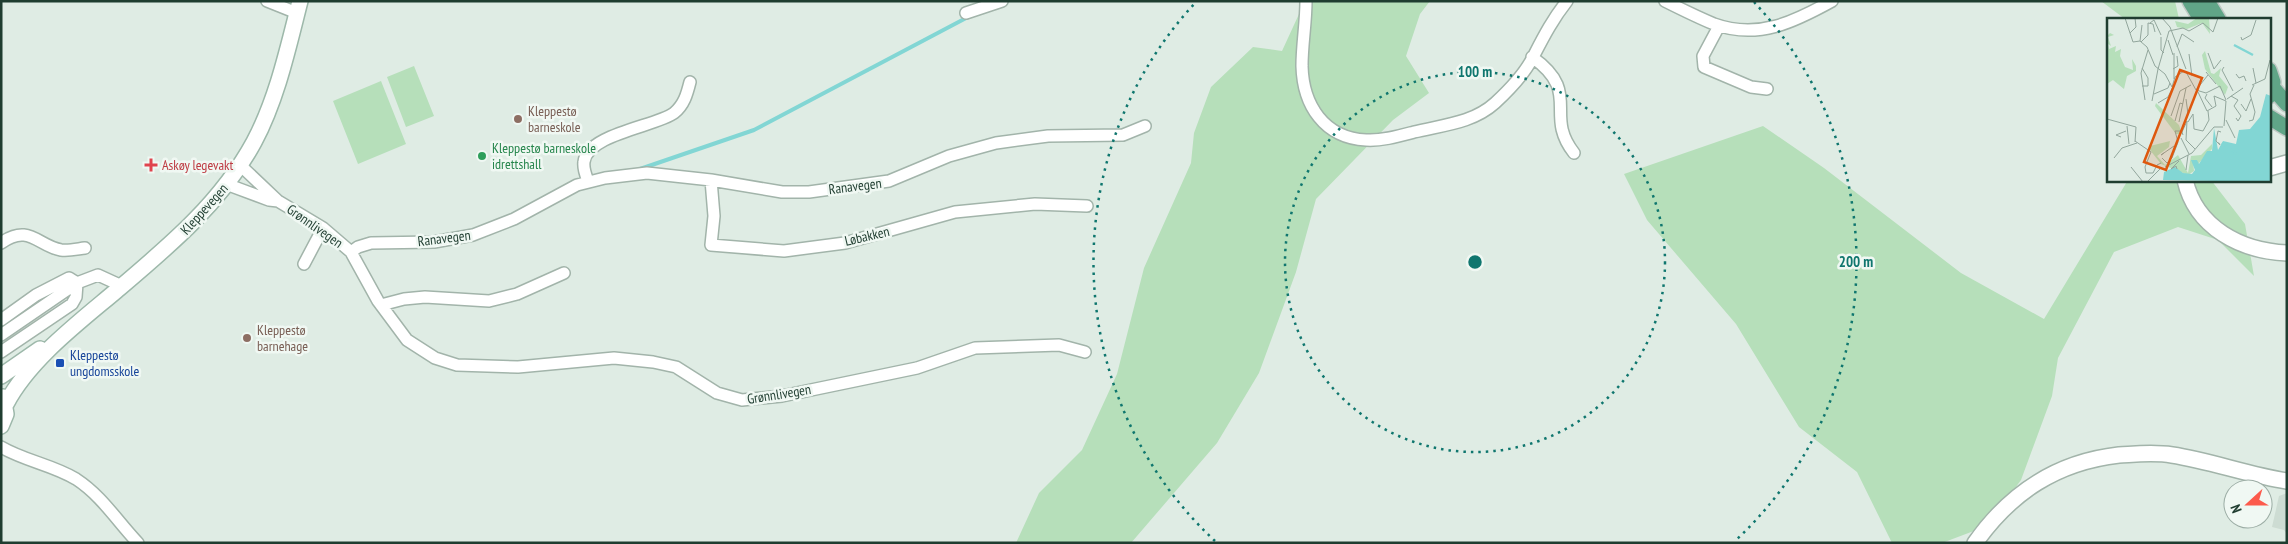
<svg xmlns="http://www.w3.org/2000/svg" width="2288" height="544" viewBox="0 0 2288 544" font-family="'PT Sans Narrow',sans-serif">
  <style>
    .built { fill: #cddcd3 }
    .green { fill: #b6dfba }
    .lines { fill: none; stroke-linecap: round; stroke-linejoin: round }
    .stream { stroke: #82d6d4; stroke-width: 4 }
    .minor-casing { stroke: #a2b4aa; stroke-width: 14 }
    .tertiary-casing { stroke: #a2b4aa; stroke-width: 18 }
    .secondary-casing { stroke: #9db8aa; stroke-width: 18 }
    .primary-casing { stroke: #c0c9c5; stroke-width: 18 }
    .minor { stroke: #fff; stroke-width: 11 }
    .tertiary { stroke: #fff; stroke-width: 15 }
    .secondary { stroke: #fff; stroke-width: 15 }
    .primary { stroke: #60a587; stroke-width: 15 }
    .ring { fill: none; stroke: #0f766e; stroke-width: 2.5; stroke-dasharray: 2.5 5 }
    .education-dot { fill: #8d6e63; stroke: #f0f8f3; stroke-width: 2 }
    .leisure-dot { fill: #2e9e5b; stroke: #f0f8f3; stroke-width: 2 }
    .health-dot { fill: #e0444e; stroke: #f0f8f3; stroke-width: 2 }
    .transit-dot { fill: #1a4fb4; stroke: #f0f8f3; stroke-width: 2 }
    .labels { text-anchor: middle; stroke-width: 5; stroke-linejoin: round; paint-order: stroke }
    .education-label { font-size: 14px; fill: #785e54; stroke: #f0f8f3; text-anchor: start }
    .leisure-label { font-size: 14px; fill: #27864d; stroke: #f0f8f3; text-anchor: start }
    .health-label { font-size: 14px; fill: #be3a42; stroke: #f0f8f3; text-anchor: start }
    .street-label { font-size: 14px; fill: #1f3d30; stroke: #f0f8f3 }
    .transit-label { font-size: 14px; fill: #164399; stroke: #f0f8f3; text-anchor: start }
    .inset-river { fill: none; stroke: #82d6d4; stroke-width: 2.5 }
    .inset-road { fill: none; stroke: #92a69c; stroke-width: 1 }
    .view { fill: #de580e; fill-opacity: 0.15; stroke: #de580e; stroke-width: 2.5 }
    .inset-edge { fill: none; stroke: #1f3d30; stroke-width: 2.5 }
    .centre { fill: #0f766e; stroke: #f0f8f3; stroke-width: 2.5 }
    .ring-label { font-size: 15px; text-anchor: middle; font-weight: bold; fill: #0f766e; stroke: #f0f8f3; stroke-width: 5; stroke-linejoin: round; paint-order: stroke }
  </style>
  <rect width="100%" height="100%" fill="#dfece4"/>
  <path class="built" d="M 2287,493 L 2287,534 L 2284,530 L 2272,527 L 2279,496 Z"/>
  <path class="green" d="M 1305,1 L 1430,1 L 1420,14 L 1406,56 L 1429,93 L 1393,120 L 1316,199 L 1296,272 L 1259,373 L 1217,443 L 1131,543 L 1016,543 L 1039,493 L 1082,450 L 1117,374 L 1144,268 L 1191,163 L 1194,133 L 1211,87 L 1253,47 L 1282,51 Z
    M 2101,1 L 2175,1 L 2179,19 L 2125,19 Z
    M 414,66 L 434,116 L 406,127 L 387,77 Z
    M 381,81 L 406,144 L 358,164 L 333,101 Z
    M 1763,126 L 1824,168 L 1961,273 L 2044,319 L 2128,180 L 2211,180 L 2245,224 L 2254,276 L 2218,240 L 2178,227 L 2114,252 L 2058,358 L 2052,396 L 2021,480 L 1987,526 L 1942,543 L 1892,543 L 1857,472 L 1799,427 L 1736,324 L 1647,220 L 1624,174 Z"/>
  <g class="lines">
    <path class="stream" d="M 640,169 L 754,130 L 968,17"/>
    <defs>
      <path id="minor" d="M 267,1 L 297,13
        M 1306,1 C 1306,23 1302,44 1302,66 C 1303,105 1324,138 1366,140 C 1382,141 1399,136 1414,132 C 1443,125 1473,123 1495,103 C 1508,91 1524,74 1532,59 C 1543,38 1552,20 1567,1
        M 1665,1 C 1681,9 1697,17 1714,24 C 1758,40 1794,22 1832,1
        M 966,13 L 1002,1
        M 1719,26 L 1703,56 L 1704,67 L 1751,87 L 1767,89
        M 1532,57 C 1583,93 1543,114 1574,153
        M 240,165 L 278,201 L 323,228 L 351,252 L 378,301 L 407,340 L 435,358 L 457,365 L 518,367 L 614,358 L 653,362 L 676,367 L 717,393 L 742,400 L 782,396 L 917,368 L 975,348 L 1059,345 L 1085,352
        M 711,180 L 714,216 L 711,245 L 784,251 L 845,243 L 955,212 L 1035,204 L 1087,206
        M 588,181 C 586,176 583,169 584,162 C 587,134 657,126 674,113 C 684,105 687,94 690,82
        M 226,184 L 269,200 L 278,201
        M 1,243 C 29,223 38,246 61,250 C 69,251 77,249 85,248
        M 351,252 L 358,247 L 371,243 L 434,242 L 473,235 L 514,219 L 577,185 L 605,178 L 647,173 L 711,180 L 782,192 L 809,192 L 889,181 L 949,156 L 996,143 L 1048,136 L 1123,135 L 1145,126
        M 304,264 L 323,228
        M 381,305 L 404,299 L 425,297 L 489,301 L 517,294 L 564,273
        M 1,320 L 36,295 L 69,278 L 77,283 L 76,297 L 72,304 L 1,352
        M 1,335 L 77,283 L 98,275 L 122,286
        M 1,447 C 25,461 53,465 76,479 C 102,496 117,521 138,543"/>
      <path id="tertiary" d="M 2269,168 L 2287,163
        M 2185,180 C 2196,228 2241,251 2287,253
        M 1975,543 C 2011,492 2057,462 2119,455 C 2137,454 2154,452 2172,455 C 2211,461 2248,475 2287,481"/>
      <path id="secondary" d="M 1,376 L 40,349
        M 6,404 C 29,360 78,323 116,291 C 168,247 221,203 254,142 C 277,99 288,48 300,1
        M 1,426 L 6,414 L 3,397"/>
      <path id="primary" d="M 2190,1 L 2201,19
        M 2207,1 L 2218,19
        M 2269,70 L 2273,82 L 2269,96
        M 2273,88 L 2287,104
        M 2269,117 L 2287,128"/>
    </defs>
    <use href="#minor" class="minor-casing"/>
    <use href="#tertiary" class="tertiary-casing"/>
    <use href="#secondary" class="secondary-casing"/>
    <use href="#primary" class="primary-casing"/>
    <use href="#minor" class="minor"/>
    <use href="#tertiary" class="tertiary"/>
    <use href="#secondary" class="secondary"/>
    <use href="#primary" class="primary"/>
  </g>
  <g class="ring">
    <circle cx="1475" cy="262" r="190"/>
    <path d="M1215 541A381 381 0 0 1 1196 2M1754 2A381 381 0 0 1 1735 541"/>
  </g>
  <g class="education-dot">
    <circle cx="518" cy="119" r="5"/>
    <circle cx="247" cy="338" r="5"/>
  </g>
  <circle class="leisure-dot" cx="482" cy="156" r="5"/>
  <path class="health-dot" d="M148.5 157.5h5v5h5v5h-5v5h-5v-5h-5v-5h5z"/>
  <rect class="transit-dot" x="55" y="358" width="10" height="10" rx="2.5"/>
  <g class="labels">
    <g class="education-label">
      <text x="528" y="116">Kleppestø<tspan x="528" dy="16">barneskole</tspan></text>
      <text x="257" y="335">Kleppestø<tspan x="257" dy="16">barnehage</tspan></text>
    </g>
    <g class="leisure-label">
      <text x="492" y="153">Kleppestø barneskole<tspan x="492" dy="16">idrettshall</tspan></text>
    </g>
    <g class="health-label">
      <text x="162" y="170">Askøy legevakt</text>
    </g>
    <g class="street-label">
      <text transform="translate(855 186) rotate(-7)" y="5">Ranavegen</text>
      <text transform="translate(204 209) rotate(-48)" y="5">Kleppevegen</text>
      <text transform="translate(315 226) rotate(35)" y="5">Grønnlivegen</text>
      <text transform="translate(867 236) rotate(-13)" y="5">Løbakken</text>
      <text transform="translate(444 238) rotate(-7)" y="5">Ranavegen</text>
      <text transform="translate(779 394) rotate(-9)" y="5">Grønnlivegen</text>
    </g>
    <g class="transit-label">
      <text x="70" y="360">Kleppestø<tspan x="70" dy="16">ungdomsskole</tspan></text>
    </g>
  </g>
  <g transform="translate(2107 18)">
    <rect width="164" height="164" fill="#dfece4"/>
    <path d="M 90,0 L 102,0 L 103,16 L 95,5 L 80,11 L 70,9 L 68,3 L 81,6 ZM 3,15 L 7,17 L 1,19 L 4,28 L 1,26 L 2,31 L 9,28 L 8,34 L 14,31 L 13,38 L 18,49 L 26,52 L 25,41 L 29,48 L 29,53 L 20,58 L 17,71 L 6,62 L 0,66 L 0,18 ZM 98,33 L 104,55 L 107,56 L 114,50 L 112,58 L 121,69 L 118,77 L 98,51 L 95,37 ZM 49,85 L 72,107 L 75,116 L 69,116 L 48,88 ZM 63,123 L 62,129 L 50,138 L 58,147 L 71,137 L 81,155 L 84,138 L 94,137 L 105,126 L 105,131 L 91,146 L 86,143 L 87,153 L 81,157 L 54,146 L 43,132 L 43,128 Z" fill="#b6dfba"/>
    <path d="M 159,76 L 164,78 L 164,164 L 56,162 L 57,154 L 68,149 L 76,155 L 85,156 L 88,152 L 84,142 L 90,142 L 92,146 L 100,133 L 105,133 L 107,110 L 111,132 L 116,123 L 129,126 L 132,112 L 143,111 L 153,99 Z" fill="#82d6d4"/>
    <path class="inset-river" d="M 127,27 L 146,37M 115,125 L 130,136 L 164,136"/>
    <path class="inset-road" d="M 18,0 L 26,24 L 33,23 L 40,29 L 48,48 L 58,56 L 65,69 L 68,59 L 77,53M 55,0 L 63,9 L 79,51M 43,5 L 47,2 L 54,17M 23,15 L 29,9 L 28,0M 54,19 L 54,32 L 57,35M 134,19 L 135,22 L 144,17 L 149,2M 61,22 L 66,37M 33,23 L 35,7M 34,24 L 41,17 L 41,5 L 46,6 L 48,14M 70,29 L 75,16 L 87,24M 101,35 L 107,51 L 114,42M 82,36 L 85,58M 117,49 L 115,52 L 126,73M 35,50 L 41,60 L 41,68 L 35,68M 146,50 L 149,65M 51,51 L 62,13 L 76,10 L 82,13 L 96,5 L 106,14 L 111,0M 66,51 L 71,48 L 70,38M 79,54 L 89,72 L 99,75 L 113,68 L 119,82M 99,54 L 109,66M 129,56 L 132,60 L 137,58 L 139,63M 67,61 L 67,35M 145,67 L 158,61 L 163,42M 89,72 L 101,57M 91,74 L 100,93 L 109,88 L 107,78 L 119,83M 47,76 L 61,70 L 63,65M 100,76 L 98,80 L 105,89M 124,78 L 131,82 L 127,88 L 134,98 L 131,103 L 129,100M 79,81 L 81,96M 120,81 L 136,70M 38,82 L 34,55 L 41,32M 45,83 L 51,51M 51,85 L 61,79 L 66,69M 134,86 L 139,93 L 144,81M 64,98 L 73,73 L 84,67M 0,101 L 29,109 L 28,124M 119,102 L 128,120M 68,103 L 73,85 L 76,86M 142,103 L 146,102 L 148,94 L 143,76 L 147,67M 72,104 L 79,70M 81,104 L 86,96 L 87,111 L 96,113 L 102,102 L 101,93M 20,108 L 22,126M 117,108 L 119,83M 76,117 L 75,114 L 80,103 L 79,122 L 88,131M 14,119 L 9,117 L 19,113M 74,120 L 82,136M 28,123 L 44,134 L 38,149 L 39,155 L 46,155 L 50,147 L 54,145M 111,125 L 112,125 L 113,127 L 109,123 L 111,113 L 114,114M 57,135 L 54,137 L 67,128M 7,140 L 15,130 L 30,125M 55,140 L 60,145 L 65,140 L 71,124 L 68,113 L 75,113M 24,149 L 36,164M 58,149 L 85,135 L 107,109 L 116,109M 70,151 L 69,148 L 64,151 L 72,143M 79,152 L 81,137M 40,164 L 55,149"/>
    <path class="view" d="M 73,52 L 95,60 L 59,152 L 37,144 Z"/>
    <rect width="164" height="164" class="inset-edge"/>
  </g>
  <circle cx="1475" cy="262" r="8" class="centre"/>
  <g class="ring-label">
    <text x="1475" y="77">100 m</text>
    <text x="1856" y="267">200 m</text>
  </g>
  <rect width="2288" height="544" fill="none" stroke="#1f3d30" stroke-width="5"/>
  <g transform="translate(2248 504) rotate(249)"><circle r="24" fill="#f0f8f3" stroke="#9cada5"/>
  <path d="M0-4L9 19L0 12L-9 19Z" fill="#fc5a4c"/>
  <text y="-8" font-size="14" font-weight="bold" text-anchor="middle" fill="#1f3d30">N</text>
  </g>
</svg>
